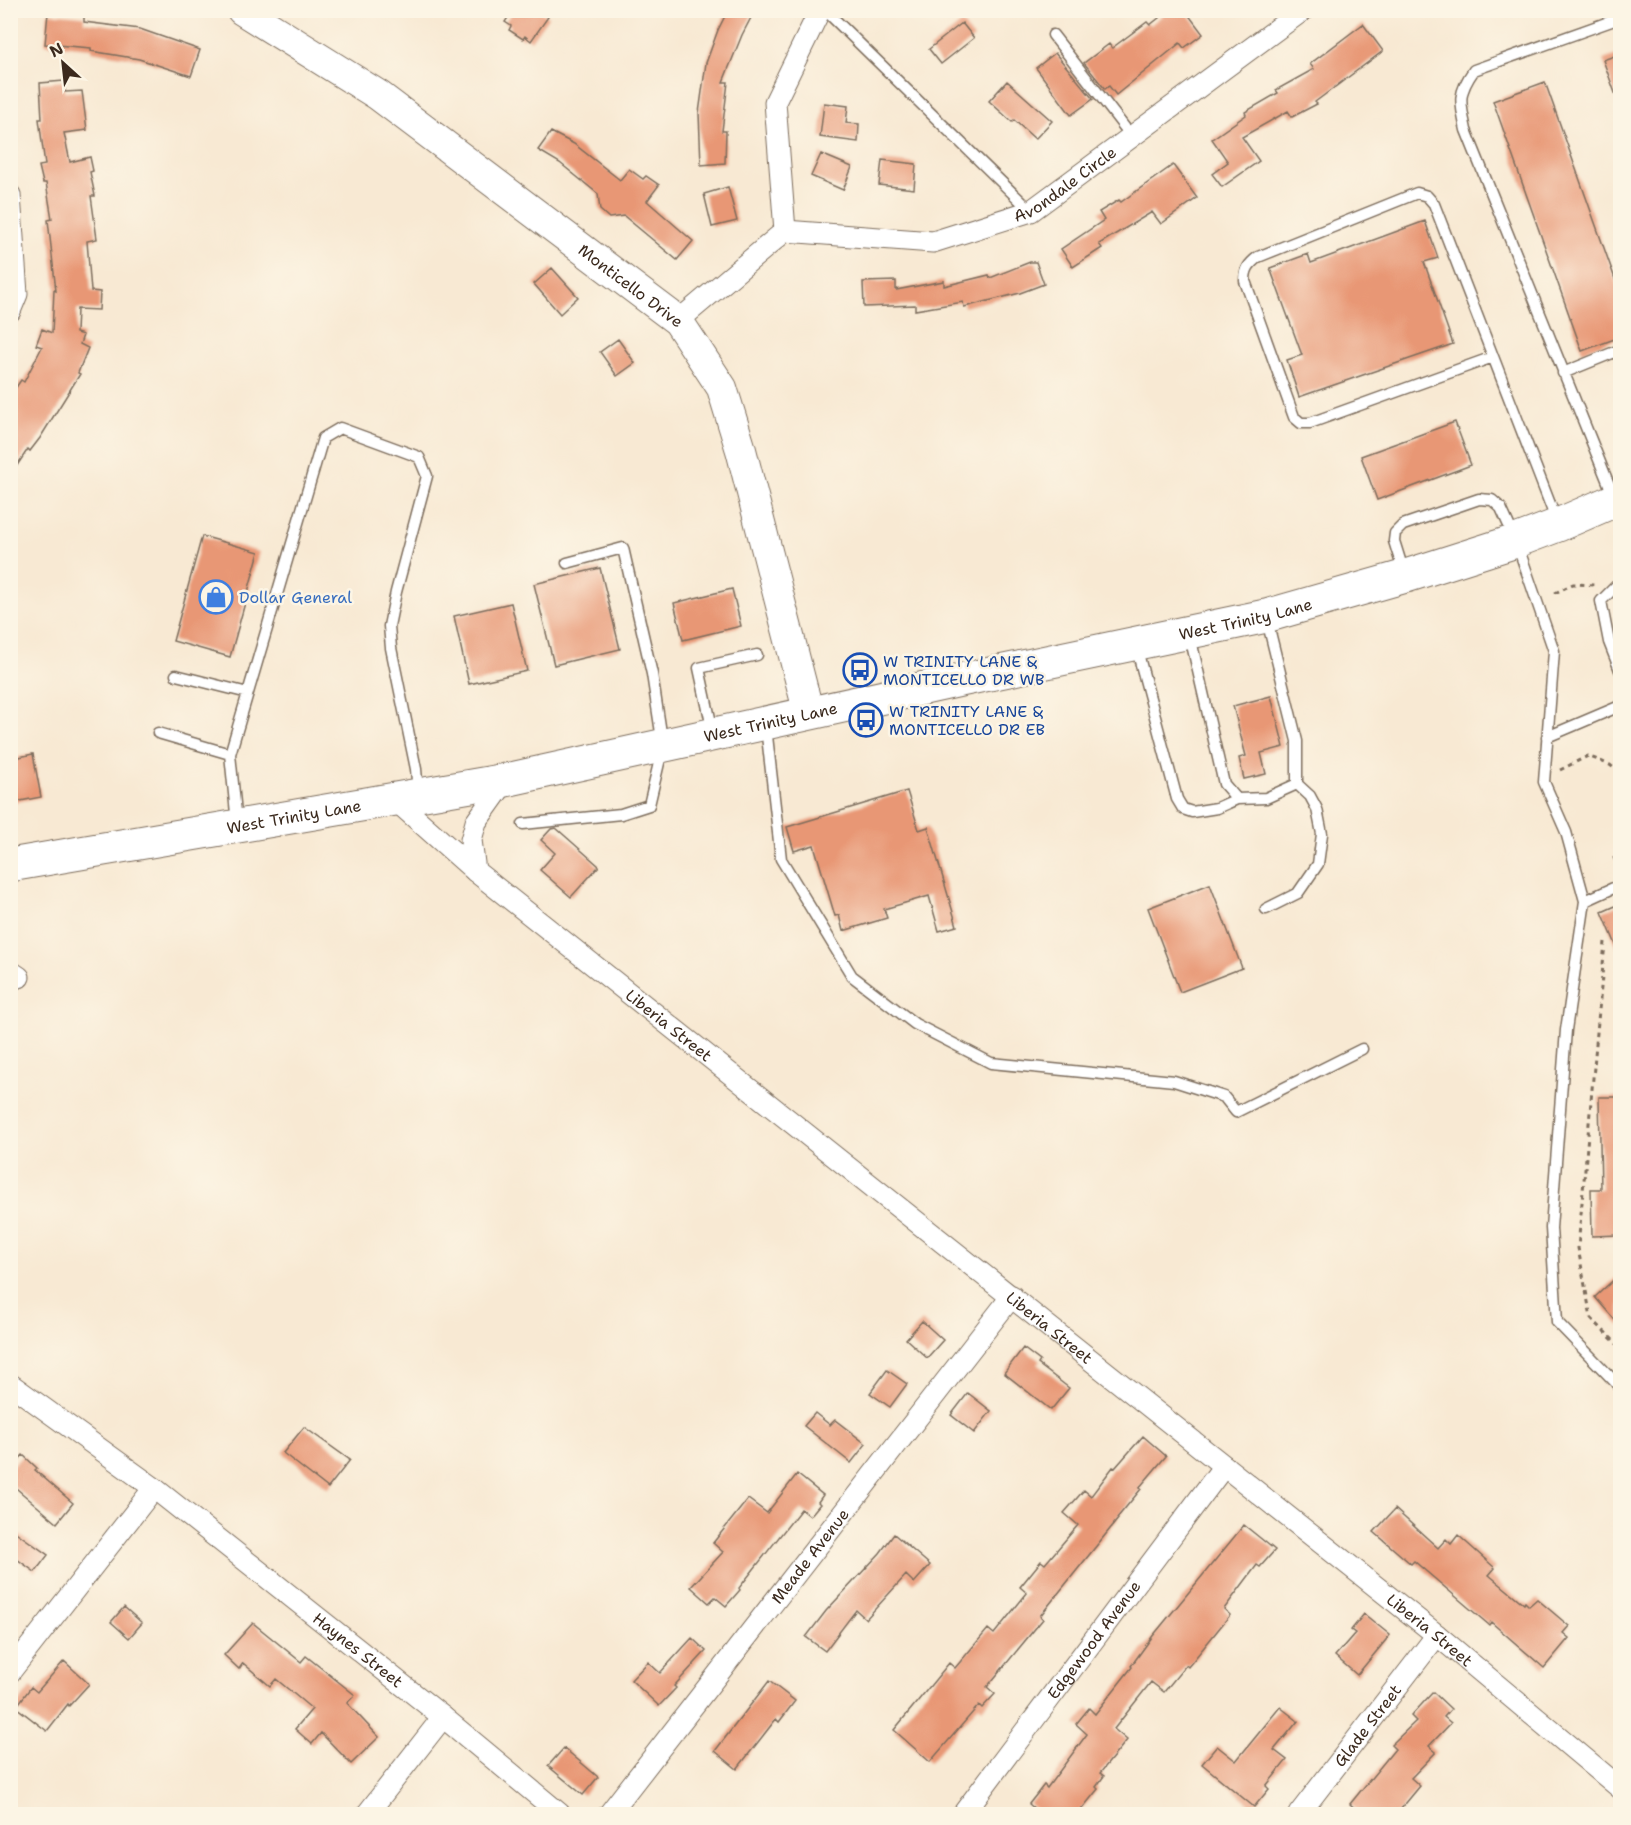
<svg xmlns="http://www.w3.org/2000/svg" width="1631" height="1825" viewBox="0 0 1631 1825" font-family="'Shantell Sans',sans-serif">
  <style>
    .building { fill: #e89775 }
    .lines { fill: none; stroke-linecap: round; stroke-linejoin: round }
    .lane-casing { stroke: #7d6d5d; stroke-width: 13 }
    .street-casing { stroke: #7d6d5d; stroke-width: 23 }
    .secondary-casing { stroke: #7d6d5d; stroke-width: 32 }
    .primary-casing { stroke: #7d6d5d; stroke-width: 35 }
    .path { stroke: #7d6d5d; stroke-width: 3; stroke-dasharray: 4.5 4.5; stroke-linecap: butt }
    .lane { stroke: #fff; stroke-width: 10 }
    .street { stroke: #fff; stroke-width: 21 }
    .secondary { stroke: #fff; stroke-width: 30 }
    .primary { stroke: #fff; stroke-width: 33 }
    .labels { text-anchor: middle; stroke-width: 5; stroke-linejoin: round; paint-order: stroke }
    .street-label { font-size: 16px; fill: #3b2a1e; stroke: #fcf5e5 }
    .shop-label { font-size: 16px; fill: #366cbe; stroke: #fcf5e5; text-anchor: start }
    .transit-label { font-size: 16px; fill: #164399; stroke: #fcf5e5; text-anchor: start }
  </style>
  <rect width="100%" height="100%" fill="#fcf5e5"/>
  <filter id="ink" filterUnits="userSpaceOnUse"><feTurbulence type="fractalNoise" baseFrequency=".0167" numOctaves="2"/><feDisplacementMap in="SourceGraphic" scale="12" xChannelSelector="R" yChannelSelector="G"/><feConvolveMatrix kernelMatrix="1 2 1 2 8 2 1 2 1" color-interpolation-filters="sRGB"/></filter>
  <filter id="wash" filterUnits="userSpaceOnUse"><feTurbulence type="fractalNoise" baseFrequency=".008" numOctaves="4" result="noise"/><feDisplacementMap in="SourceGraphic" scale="24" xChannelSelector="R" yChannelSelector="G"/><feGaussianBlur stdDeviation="1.35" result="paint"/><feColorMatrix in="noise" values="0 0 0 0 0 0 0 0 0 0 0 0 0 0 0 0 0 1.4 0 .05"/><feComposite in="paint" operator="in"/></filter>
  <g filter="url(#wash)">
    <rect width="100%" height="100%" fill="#f8e9d3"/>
    <g id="blocks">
      <path class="building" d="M 513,10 L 539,10 L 548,17 L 531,41 L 525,36 L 523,39 L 509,30 L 511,26 L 505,22 Z
        M 728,10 L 755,10 L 742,35 L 723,82 L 728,82 L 722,131 L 726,131 L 725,163 L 701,165 L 699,113 L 706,63 L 718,30 Z
        M 1169,10 L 1185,10 L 1203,34 L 1184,48 L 1180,43 L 1116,95 L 1109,86 L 1105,89 L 1084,63 L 1109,44 L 1112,48 L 1147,22 L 1150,25 Z
        M 48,13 L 84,16 L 84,22 L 140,29 L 200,50 L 191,76 L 139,59 L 91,51 L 91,48 L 45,44 Z
        M 962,23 L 974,38 L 941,64 L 929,49 Z
        M 1363,24 L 1383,51 L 1315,102 L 1317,104 L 1292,117 L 1288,111 L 1242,137 L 1259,161 L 1222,187 L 1212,174 L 1228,162 L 1212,139 L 1246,115 L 1245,112 L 1278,93 L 1276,90 L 1314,69 L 1310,64 Z
        M 1055,53 L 1093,99 L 1071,115 L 1036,68 Z
        M 1620,54 L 1620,103 L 1619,104 L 1603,60 Z
        M 64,81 L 65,92 L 82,91 L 87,130 L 64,133 L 70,162 L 90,157 L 93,171 L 90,172 L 95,196 L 91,196 L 97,239 L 87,241 L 91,291 L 100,292 L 99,310 L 77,309 L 76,333 L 83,335 L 80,344 L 88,348 L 78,373 L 80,374 L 40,438 L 30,451 L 28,449 L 10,476 L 10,396 L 21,380 L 24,382 L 42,347 L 36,345 L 42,329 L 52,333 L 54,290 L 56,291 L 48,220 L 52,219 L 46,183 L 43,183 L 39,166 L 45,165 L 39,119 L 42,119 L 40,83 Z
        M 1007,81 L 1052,121 L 1035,139 L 1014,120 L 1012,122 L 989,101 Z
        M 1545,82 L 1620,293 L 1620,337 L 1582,351 L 1493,101 Z
        M 824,103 L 848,106 L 846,123 L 859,124 L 858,142 L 820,137 Z
        M 551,132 L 574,144 L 620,180 L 629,169 L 643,179 L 646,176 L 659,185 L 647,201 L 693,241 L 677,260 L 624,216 L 609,218 L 600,210 L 598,194 L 560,163 L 538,150 Z
        M 821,154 L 852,167 L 843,190 L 811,176 Z
        M 882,160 L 916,164 L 914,189 L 879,185 Z
        M 1173,165 L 1197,198 L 1161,224 L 1152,212 L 1099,244 L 1102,248 L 1073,267 L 1061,249 L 1104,220 L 1099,212 L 1119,200 L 1121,202 Z
        M 728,187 L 737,221 L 712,227 L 704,194 Z
        M 1425,221 L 1438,258 L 1424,262 L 1453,344 L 1299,397 L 1287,360 L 1302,355 L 1270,268 L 1308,254 L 1311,263 Z
        M 1030,262 L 1036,262 L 1044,284 L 1020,293 L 964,307 L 963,302 L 915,310 L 915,305 L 864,307 L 863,282 L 896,281 L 896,290 L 944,281 L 944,286 L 989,275 L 990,278 Z
        M 552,268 L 578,297 L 560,314 L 534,284 Z
        M 618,339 L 635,363 L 617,376 L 600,352 Z
        M 1455,422 L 1471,465 L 1377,500 L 1361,456 Z
        M 202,536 L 259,552 L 230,657 L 173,641 Z
        M 600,568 L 620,649 L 554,665 L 534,584 Z
        M 732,589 L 741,626 L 683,640 L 674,603 Z
        M 511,603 L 527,671 L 469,684 L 454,616 Z
        M 1271,696 L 1284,747 L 1261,753 L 1266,774 L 1244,779 L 1239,758 L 1246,756 L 1233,706 Z
        M 33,754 L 41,797 L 15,802 L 10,778 L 10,759 Z
        M 907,791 L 919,830 L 928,827 L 957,926 L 939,931 L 929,896 L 884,909 L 887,918 L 843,931 L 839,915 L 835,916 L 814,845 L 794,851 L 787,827 Z
        M 556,828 L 599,866 L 571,897 L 540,870 L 555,853 L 541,840 L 551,829 Z
        M 1210,884 L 1242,968 L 1180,992 L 1148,908 Z
        M 1620,904 L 1620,954 L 1602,912 Z
        M 1599,1097 L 1620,1097 L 1620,1235 L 1592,1236 L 1591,1189 L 1601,1189 Z
        M 1620,1274 L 1620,1326 L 1595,1297 Z
        M 922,1321 L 943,1340 L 927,1358 L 906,1339 Z
        M 1023,1348 L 1040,1361 L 1038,1364 L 1069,1388 L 1051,1410 L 1004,1373 Z
        M 887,1370 L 907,1384 L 890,1407 L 870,1393 Z
        M 968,1393 L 991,1411 L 974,1433 L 951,1415 Z
        M 815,1413 L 830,1425 L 835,1420 L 866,1444 L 851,1463 L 804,1426 Z
        M 304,1427 L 350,1460 L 328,1488 L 283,1453 Z
        M 1143,1436 L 1166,1456 L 1139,1488 L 1141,1489 L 1117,1518 L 1118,1519 L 1040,1616 L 1043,1619 L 987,1687 L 995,1694 L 982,1708 L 979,1705 L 930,1762 L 894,1730 L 949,1663 L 955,1668 L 988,1629 L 994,1634 L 1027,1593 L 1020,1587 L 1041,1561 L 1045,1564 L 1078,1525 L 1064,1513 L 1084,1490 L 1091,1496 L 1113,1467 L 1115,1468 Z
        M 23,1455 L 37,1468 L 35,1470 L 73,1503 L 57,1523 L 10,1483 L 10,1469 Z
        M 797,1474 L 823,1495 L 818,1502 L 820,1504 L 810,1516 L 801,1509 L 739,1588 L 740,1590 L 726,1606 L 715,1597 L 709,1603 L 691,1587 L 723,1552 L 713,1543 L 748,1499 L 767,1513 Z
        M 1395,1509 L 1438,1548 L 1446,1539 L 1451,1544 L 1458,1535 L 1495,1568 L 1489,1575 L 1524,1604 L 1525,1602 L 1529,1606 L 1537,1599 L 1569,1626 L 1563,1633 L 1569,1638 L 1544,1668 L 1491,1622 L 1489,1625 L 1414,1561 L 1411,1564 L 1374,1532 Z
        M 1244,1525 L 1275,1550 L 1260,1567 L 1257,1565 L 1224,1609 L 1230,1615 L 1188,1667 L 1186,1665 L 1164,1692 L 1151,1682 L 1114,1729 L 1127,1740 L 1100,1773 L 1104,1776 L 1096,1787 L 1098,1789 L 1077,1815 L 1042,1815 L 1029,1804 L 1044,1785 L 1047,1788 L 1087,1734 L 1076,1724 L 1089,1708 L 1095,1714 L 1132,1667 L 1131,1666 L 1152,1637 Z
        M 10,1528 L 48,1555 L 35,1572 L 10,1554 Z
        M 894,1534 L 930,1565 L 914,1583 L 906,1575 L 866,1619 L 856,1610 L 825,1651 L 806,1637 L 826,1611 L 880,1553 Z
        M 124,1607 L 142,1623 L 129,1638 L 111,1622 Z
        M 1364,1614 L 1390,1635 L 1357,1675 L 1335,1656 L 1355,1633 L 1351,1630 Z
        M 253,1623 L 301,1662 L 306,1656 L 355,1695 L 347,1703 L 379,1737 L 351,1764 L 321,1733 L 312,1744 L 295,1729 L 312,1709 L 276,1679 L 270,1686 L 243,1663 L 239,1669 L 224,1655 Z
        M 692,1638 L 706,1651 L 674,1686 L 676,1688 L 659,1706 L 631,1680 L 648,1662 L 660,1673 Z
        M 64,1661 L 89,1684 L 69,1706 L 68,1704 L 47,1731 L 16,1707 L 31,1687 L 37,1692 Z
        M 769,1681 L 795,1701 L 779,1722 L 776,1719 L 737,1769 L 715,1751 Z
        M 1433,1692 L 1451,1709 L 1444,1717 L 1451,1723 L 1429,1746 L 1436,1752 L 1411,1778 L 1420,1786 L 1396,1815 L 1362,1815 L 1350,1804 L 1395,1749 L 1391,1745 L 1416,1721 L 1411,1716 Z
        M 1280,1707 L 1298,1721 L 1274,1750 L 1287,1760 L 1266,1786 L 1269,1789 L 1254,1807 L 1202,1764 L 1217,1746 L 1236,1761 Z
        M 564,1748 L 598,1777 L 583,1795 L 548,1766 Z"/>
    </g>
  </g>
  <g filter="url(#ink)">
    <use href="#blocks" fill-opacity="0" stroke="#7d6d5d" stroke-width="1.5"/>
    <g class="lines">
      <defs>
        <path id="lane" d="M 825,10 L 1031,211
          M 1053,35 L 1132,137
          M 1493,357 L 1310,423 L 1301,423 L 1294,417 L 1245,281 C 1245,269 1249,264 1258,257 L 1417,193 L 1427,196 L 1434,204 L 1557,522
          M 1563,373 L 1617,351
          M 1614,497 L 1466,130 C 1460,102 1457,94 1474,70 L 1620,18
          M 1404,573 L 1394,541 L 1395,533 L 1403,525 L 1479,499 L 1492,500 L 1501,508 L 1516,541 L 1554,651 L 1544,782 L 1566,832 L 1585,901 L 1566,1030 L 1551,1228 L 1557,1322 L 1620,1387
          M 1620,582 L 1601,601 L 1609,642 L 1620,670
          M 1190,636 L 1224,784 L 1237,799
          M 1136,646 L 1177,799 L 1183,809 L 1192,812 L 1217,808 L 1237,799 L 1266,798 L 1297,784
          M 176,675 L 248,693
          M 766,727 L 781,859 L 852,976 L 915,1024 L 991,1063 L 1174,1081 L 1224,1097 L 1236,1112 L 1362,1049
          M 713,732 L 699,668 L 757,655
          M 158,733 L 230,754
          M 1547,737 L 1620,706
          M 237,823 L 230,754 L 323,438 L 340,428 L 419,457 L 427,476 L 396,592 L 389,626 L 391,648 L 416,769 L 418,793
          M 523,824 L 621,814 L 649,805 L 663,746 L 652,674 L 623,548 L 567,563
          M 1585,901 L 1620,885
          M 1266,909 L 1298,893 L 1318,864 L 1322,834 L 1317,809 L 1310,796 L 1297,784 L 1297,741 L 1267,620"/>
        <g id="street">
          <path d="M 10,195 L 17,294 L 10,311"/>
          <path id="s1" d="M 785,231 L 933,242 L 1031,211 L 1303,10"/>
          <path d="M 785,231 L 775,102 L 820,10"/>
          <path d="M 678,321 L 785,231"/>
          <path id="s2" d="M 394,799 L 475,871 L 1437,1635 L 1620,1788"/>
          <path d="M 475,871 L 471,840 L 476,822 L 506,780"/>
          <path d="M 10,971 L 19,977"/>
          <path id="s3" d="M 10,1384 L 154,1488 L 443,1717 L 560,1814"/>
          <path d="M 10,1672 L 154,1488"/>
          <path d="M 367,1814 L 443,1717"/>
          <path id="s4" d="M 609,1814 L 1012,1296"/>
          <path id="s5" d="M 963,1814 L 1224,1466"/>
          <path id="s6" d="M 1299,1814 L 1437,1635"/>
        </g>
        <g id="secondary">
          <path id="s7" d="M 242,10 L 378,95 L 678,321 L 722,388 L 741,450 L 809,714"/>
        </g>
        <g id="primary">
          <path id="s8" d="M 10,865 L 506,780 L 961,680 L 1266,616 L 1406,576 L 1516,541 L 1558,525 L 1620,498"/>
        </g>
      </defs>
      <use href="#lane" class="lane-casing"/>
      <use href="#street" class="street-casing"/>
      <use href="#secondary" class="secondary-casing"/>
      <use href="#primary" class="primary-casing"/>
      <path class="path" d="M 1555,593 L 1573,584 L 1596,585
        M 1560,770 L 1588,756 L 1610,765 L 1620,773
        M 1613,859 L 1620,856
        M 1605,942 L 1578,1248 L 1591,1318 L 1620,1347"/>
      <use href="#lane" class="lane"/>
      <use href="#street" class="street"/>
      <use href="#secondary" class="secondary"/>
      <use href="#primary" class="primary"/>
    </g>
  </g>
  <defs>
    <symbol id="shop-ring" viewBox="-11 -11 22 22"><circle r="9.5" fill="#fcf5e5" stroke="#3f7fe0" stroke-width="1.5"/><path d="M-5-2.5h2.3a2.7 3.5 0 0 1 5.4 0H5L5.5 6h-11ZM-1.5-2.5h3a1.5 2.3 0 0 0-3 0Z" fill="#3f7fe0"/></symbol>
    <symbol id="bus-ring" viewBox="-11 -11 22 22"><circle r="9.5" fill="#fcf5e5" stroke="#1a4fb4" stroke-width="1.5"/><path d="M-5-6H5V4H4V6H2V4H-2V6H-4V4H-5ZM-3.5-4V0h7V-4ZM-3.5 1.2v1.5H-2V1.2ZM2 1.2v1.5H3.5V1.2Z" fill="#1a4fb4"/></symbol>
  </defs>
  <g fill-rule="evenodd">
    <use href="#shop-ring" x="197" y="578" width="38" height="38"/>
    <use href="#bus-ring" x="841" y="651" width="38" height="38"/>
    <use href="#bus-ring" x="847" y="701" width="38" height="38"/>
  </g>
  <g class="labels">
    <g class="street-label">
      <text dy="6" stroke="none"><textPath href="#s1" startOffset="294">Avondale Circle</textPath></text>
      <text dy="6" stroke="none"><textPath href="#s7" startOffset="477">Monticello Drive</textPath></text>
      <text dy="6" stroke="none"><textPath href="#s8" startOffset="1260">West Trinity Lane</textPath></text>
      <text dy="6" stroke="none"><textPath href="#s8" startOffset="774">West Trinity Lane</textPath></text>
      <text dy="6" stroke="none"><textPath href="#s8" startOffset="288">West Trinity Lane</textPath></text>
      <text dy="6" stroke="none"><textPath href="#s2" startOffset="356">Liberia Street</textPath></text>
      <text dy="6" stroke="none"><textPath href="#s2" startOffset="842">Liberia Street</textPath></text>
      <text dy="6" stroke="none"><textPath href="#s4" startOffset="327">Meade Avenue</textPath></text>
      <text dy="6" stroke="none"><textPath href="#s2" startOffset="1328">Liberia Street</textPath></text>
      <text dy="6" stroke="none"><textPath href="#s5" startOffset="218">Edgewood Avenue</textPath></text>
      <text dy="6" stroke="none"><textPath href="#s3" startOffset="438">Haynes Street</textPath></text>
      <text dy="6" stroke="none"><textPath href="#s6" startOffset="112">Glade Street</textPath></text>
    </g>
    <g class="shop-label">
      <text x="239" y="603">Dollar General</text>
    </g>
    <g class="transit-label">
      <text x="883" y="667">W TRINITY LANE &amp;<tspan x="883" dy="18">MONTICELLO DR WB</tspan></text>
      <text x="889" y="717">W TRINITY LANE &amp;<tspan x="889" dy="18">MONTICELLO DR EB</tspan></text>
    </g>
  </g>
  <rect width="1631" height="1825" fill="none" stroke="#fcf5e5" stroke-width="36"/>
  <g transform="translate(63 63) rotate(333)" stroke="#fcf5e5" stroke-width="4.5" paint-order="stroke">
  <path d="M0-4.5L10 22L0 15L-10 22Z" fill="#3b2a1e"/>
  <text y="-9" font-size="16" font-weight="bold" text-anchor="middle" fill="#3b2a1e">N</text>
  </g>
</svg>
